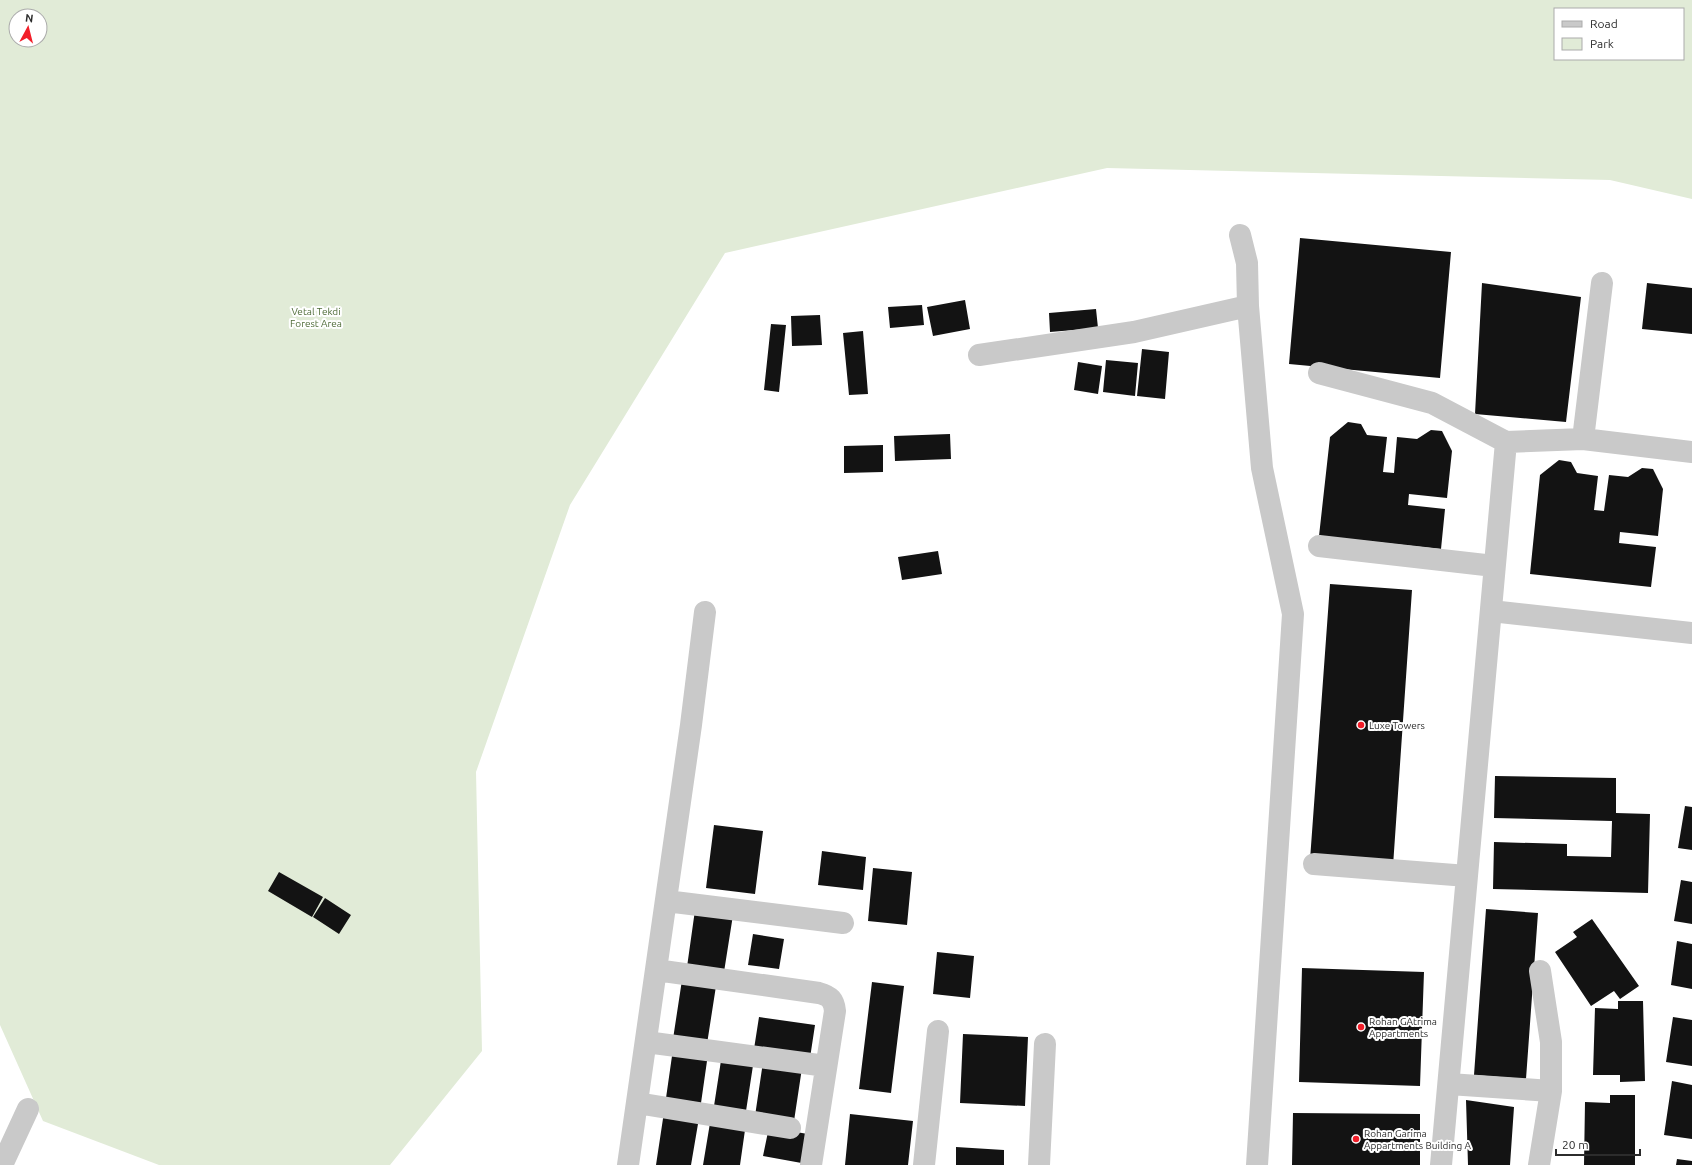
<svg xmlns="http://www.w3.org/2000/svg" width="1692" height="1165" viewBox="0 0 1692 1165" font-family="Ubuntu,sans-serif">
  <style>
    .green { fill: #e1ebd7; fill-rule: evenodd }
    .building { fill: #131313 }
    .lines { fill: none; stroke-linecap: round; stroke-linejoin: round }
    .minor { stroke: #c9c9c9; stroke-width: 22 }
    .poi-dot { fill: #f21e29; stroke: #fff; stroke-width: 1.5 }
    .labels { text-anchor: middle; stroke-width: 4; stroke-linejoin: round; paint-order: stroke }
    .park-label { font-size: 10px; fill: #4d6a36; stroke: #fff }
    .poi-label { font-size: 10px; fill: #2c2c2c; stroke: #fff; text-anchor: start }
  </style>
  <rect width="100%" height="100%" fill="#fff"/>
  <path class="green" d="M 0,0 L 1692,0 L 1692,199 L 1610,180 L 1107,168 L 725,253 L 570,505 L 476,772 L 482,1051 L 390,1165 L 159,1165 L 43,1121 L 0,1025 ZM 1555,9 L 1683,9 L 1683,59 L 1555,59 ZM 16,16 L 40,16 L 40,40 L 16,40 Z"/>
  <path class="building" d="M 1300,238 L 1451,252 L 1440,378 L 1289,364 Z
    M 1482,283 L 1581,297 L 1566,422 L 1475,414 Z
    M 1647,283 L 1692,288 L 1692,334 L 1642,329 Z
    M 965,300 L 970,329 L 933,336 L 927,307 Z
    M 922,305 L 924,325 L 890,328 L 888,307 Z
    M 1096,309 L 1098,328 L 1050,332 L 1049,313 Z
    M 820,315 L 822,345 L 792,346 L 791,316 Z
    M 771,324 L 786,325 L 779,392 L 764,390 Z
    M 863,331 L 868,394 L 849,395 L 843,333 Z
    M 1142,349 L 1169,352 L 1165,399 L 1137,396 Z
    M 1106,360 L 1138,363 L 1135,396 L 1103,392 Z
    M 1078,362 L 1102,366 L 1098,394 L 1074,390 Z
    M 1348,422 L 1361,424 L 1367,435 L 1387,437 L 1383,472 L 1394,473 L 1397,437 L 1417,439 L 1431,430 L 1442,431 L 1452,451 L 1447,498 L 1409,494 L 1408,505 L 1445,509 L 1441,549 L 1319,536 L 1330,437 Z
    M 950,434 L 951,459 L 895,461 L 894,436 Z
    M 883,445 L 883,472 L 844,473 L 844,446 Z
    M 1559,460 L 1571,462 L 1577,473 L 1598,476 L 1594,510 L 1604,511 L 1609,475 L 1628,477 L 1642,468 L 1653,469 L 1663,489 L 1658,536 L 1620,532 L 1619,543 L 1656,547 L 1651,587 L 1530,574 L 1540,475 Z
    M 938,551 L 942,574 L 902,580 L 898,557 Z
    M 1330,584 L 1412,590 L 1393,866 L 1310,860 Z
    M 1495,776 L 1616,778 L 1616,813 L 1650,814 L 1648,893 L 1493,889 L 1494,842 L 1567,844 L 1567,856 L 1611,857 L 1612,821 L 1494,818 Z
    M 1685,806 L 1692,807 L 1692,850 L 1678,848 Z
    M 714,825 L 763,831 L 755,894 L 706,888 Z
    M 822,851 L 866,857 L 863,890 L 818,885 Z
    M 873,868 L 912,872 L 907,925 L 868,921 Z
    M 279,872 L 323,897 L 312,917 L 268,891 Z
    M 1681,880 L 1692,882 L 1692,924 L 1674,921 Z
    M 325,898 L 351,915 L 339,934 L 313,917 Z
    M 1486,909 L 1538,913 L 1526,1079 L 1474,1075 Z
    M 695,910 L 733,915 L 724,972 L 687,967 Z
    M 1592,919 L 1639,986 L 1620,999 L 1614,991 L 1591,1006 L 1555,952 L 1577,937 L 1573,932 Z
    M 753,934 L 784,939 L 779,969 L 748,965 Z
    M 1677,941 L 1692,944 L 1692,989 L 1671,985 Z
    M 937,952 L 974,956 L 970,998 L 933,994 Z
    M 1302,968 L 1424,972 L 1420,1086 L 1299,1082 Z
    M 682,980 L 716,986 L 707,1044 L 673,1039 Z
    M 872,982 L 904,986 L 891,1093 L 859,1089 Z
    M 1618,1001 L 1643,1001 L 1645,1081 L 1620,1082 L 1620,1075 L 1593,1075 L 1595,1008 L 1618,1009 Z
    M 759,1017 L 815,1025 L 810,1058 L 754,1049 Z
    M 1673,1017 L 1692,1020 L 1692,1066 L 1666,1062 Z
    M 963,1034 L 1028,1037 L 1025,1106 L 960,1103 Z
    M 673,1049 L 708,1054 L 701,1103 L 666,1098 Z
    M 722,1054 L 754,1059 L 746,1111 L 714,1106 Z
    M 763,1062 L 802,1068 L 794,1121 L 755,1116 Z
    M 1672,1081 L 1692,1085 L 1692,1139 L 1664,1135 Z
    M 1610,1095 L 1635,1095 L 1635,1165 L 1584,1165 L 1585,1102 L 1610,1103 Z
    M 1466,1100 L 1514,1107 L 1510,1165 L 1468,1165 Z
    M 664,1112 L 699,1118 L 691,1165 L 656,1165 Z
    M 1293,1113 L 1420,1114 L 1420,1165 L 1292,1165 Z
    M 850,1114 L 913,1121 L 908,1165 L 845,1165 Z
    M 711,1117 L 746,1123 L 740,1165 L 703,1165 Z
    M 769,1127 L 813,1135 L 807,1164 L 763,1156 Z
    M 956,1147 L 1004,1150 L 1004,1165 L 956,1165 Z
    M 1677,1159 L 1692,1161 L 1692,1165 L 1676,1165 Z"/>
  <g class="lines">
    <path class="minor" d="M 1240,235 L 1247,263 L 1248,306 L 1262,468 L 1293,614 L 1257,1165
      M 979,355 L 1134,332 L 1248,306
      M 1319,373 L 1432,403 L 1506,442
      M 1583,439 L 1602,283
      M 1319,546 L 1494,566
      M 1491,611 L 1692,633
      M 1314,864 L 1467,876
      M 666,901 L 843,923
      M 656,970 L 819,993 C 830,996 834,1000 835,1011 L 811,1165
      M 646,1042 L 826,1066
      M 1449,1084 L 1551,1091
      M 637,1103 L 790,1128
      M 2,1165 L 28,1109
      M 628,1165 L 691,725 L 705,612
      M 924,1165 L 938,1031
      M 1039,1165 L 1045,1044
      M 1441,1165 L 1506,442 L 1583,439 L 1692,452
      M 1539,1165 L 1551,1091 L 1551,1042 L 1540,971"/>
  </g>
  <g class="poi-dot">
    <circle cx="1361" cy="725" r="4"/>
    <circle cx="1361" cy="1027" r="4"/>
    <circle cx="1356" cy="1139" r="4"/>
  </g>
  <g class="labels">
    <g class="park-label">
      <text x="316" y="315">Vetal Tekdi<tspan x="316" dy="12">Forest Area</tspan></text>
    </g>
    <g class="poi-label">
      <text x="1369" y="729">Luxe Towers</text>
      <text x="1369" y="1025">Rohan GAtrima<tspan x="1369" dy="12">Appartments</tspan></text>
      <text x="1364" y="1137">Rohan Garima<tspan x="1364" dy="12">Appartments Building A</tspan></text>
    </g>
  </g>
  <rect x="1554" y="8" width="130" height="52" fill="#ffffff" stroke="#ababab"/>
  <rect x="1562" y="21" width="20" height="6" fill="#c9c9c9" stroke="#ababab"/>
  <text x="1590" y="28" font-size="12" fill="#2c2c2c">Road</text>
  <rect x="1562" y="38" width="20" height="12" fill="#e1ebd7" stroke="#ababab"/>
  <text x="1590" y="48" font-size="12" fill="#2c2c2c">Park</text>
  <g transform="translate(28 28) rotate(7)"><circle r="19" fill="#ffffff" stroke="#ababab"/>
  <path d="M0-3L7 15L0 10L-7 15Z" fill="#f21e29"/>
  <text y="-6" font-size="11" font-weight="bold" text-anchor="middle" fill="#2c2c2c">N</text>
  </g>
  <path d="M1556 1149v6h84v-6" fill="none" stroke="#2c2c2c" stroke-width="2"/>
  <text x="1562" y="1149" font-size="12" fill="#2c2c2c" stroke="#ffffff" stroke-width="3" paint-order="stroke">20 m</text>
</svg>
